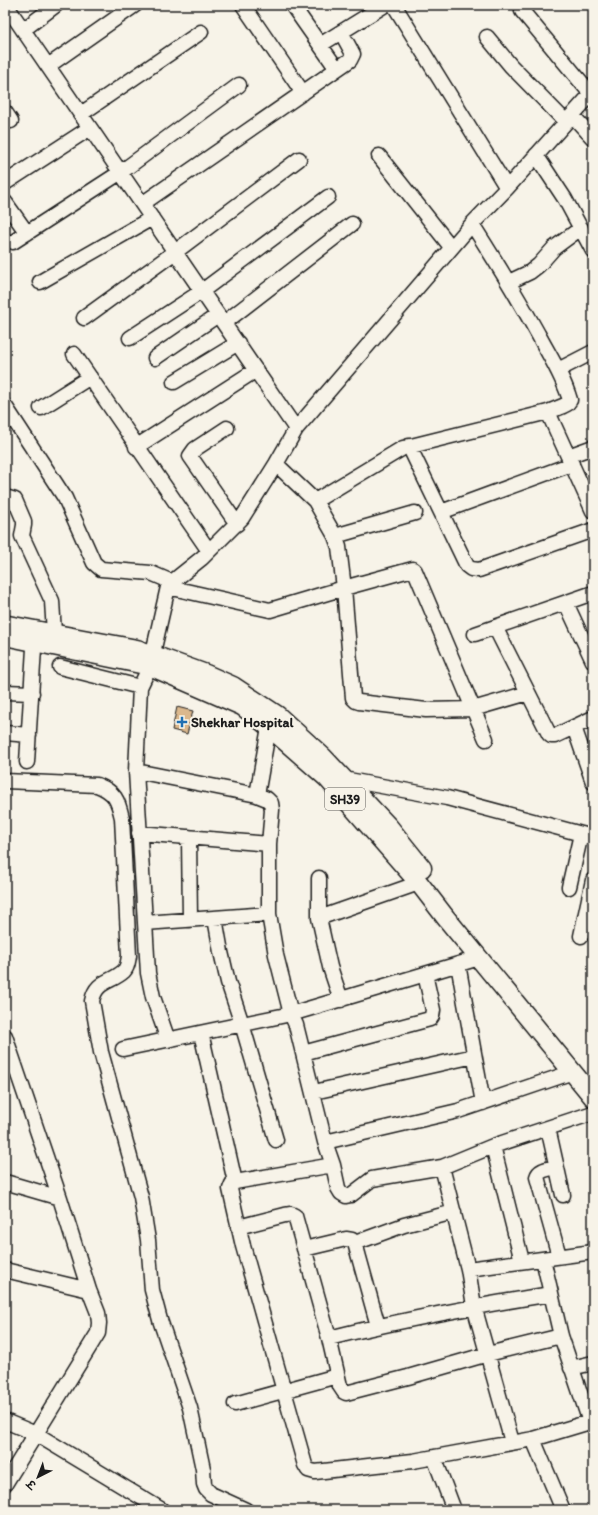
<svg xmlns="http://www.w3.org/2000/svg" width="598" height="1515" viewBox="0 0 598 1515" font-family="Itim,'Playpen Sans Deva',sans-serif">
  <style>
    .building { fill: #dbb88d; stroke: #1c1c1c }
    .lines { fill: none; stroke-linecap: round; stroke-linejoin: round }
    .minor-casing { stroke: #1c1c1c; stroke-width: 17 }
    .major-casing { stroke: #1c1c1c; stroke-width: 21 }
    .minor { stroke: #f7f3e8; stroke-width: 14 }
    .major { stroke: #f7f3e8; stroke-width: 18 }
    .poi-dot { fill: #1f6fb2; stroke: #f7f3e8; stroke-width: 1.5 }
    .labels { text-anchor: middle; stroke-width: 4; stroke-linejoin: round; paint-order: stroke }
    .shield { fill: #f7f3e8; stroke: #5e5c59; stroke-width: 1 }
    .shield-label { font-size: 13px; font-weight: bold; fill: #1c1c1c }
    .poi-label { font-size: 14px; font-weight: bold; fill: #1c1c1c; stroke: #f7f3e8; text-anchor: start }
  </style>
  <rect width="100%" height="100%" fill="#f7f3e8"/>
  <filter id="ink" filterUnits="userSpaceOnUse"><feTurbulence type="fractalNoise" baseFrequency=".025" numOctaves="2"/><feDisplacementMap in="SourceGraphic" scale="8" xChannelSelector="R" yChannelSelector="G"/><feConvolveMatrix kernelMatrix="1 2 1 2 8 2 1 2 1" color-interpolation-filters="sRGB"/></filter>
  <g filter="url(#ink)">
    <path class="building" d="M 177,707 L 193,711 L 187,734 L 172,730 Z"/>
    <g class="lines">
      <defs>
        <path id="minor" d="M 6,5 L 296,429
          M 243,5 L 303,93
          M 394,5 L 507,188
          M 522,11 L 591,94
          M 23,30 L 56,5
          M 487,37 L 511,66 L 566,122
          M 320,45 L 385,5
          M 48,66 L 135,5
          M 337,69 L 350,60 L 353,54 L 341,32
          M 5,112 L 11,121
          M 81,114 L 201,32
          M 572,115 L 593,138
          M 536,155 L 565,199 L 593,251
          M 379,156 L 451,247
          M 5,183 L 90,128
          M 5,202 L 27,233
          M 142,204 L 337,69 L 292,5
          M 472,224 C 495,260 517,296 538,334 C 549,355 563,376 570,400 L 567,404 L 563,406 L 548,412 L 593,511
          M 13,242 L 121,172 L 239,85
          M 40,282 L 152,218
          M 509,282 L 530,272 L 539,265 L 554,248 L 581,228
          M 84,318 L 175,252 L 299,159
          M 224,323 L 352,224
          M 130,338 L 202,291 L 328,197
          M 74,354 L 209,551
          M 155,358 L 218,315
          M 558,370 L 593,352
          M 174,382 L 238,343
          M 5,406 L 65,498 L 94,563 L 101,569 L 151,573 L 172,582
          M 41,408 L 90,377
          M 227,428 L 195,449 L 190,456 L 237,524
          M 409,446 L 467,566 L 471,569 L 479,570 L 593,530
          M 136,447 L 256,370
          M 568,456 L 593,447
          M 276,464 L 315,501 L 335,536 L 339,547 L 344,588 L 353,698 L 356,701 L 359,702 L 426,710 L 473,709 L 528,693
          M 5,497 L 15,500 L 24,521 L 24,525 L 22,536 L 52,601 L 54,633
          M 315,501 L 403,448 L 548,412
          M 441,512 L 572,464
          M 335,536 L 415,513
          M 168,587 L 270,610 L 344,588 L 413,569 L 415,571 L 486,739
          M 566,603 L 593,661
          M 495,627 L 549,734 L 551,736 L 555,736 L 593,718
          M 475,634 L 593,593
          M 60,667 L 140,687
          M 5,692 L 32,693
          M 574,727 L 593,782
          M 5,733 L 29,735
          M 27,762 L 35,632
          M 136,771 L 148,973 L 153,997 L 168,1040
          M 343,779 L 447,798 L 593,837
          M 5,781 L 97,785 C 115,792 118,800 122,818 L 129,956 C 128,961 128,967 124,971 C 111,983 96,980 92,1001 L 101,1052 L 141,1197 L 148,1240 L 152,1290 L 160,1320 L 190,1408 L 203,1469 L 204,1484 L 206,1489 L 211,1494 L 246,1510
          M 257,795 L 269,727
          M 139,833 L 269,844
          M 189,837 L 190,920
          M 319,878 L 319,918 L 419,883
          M 569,887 L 581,834
          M 215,918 L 221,952 L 228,982 L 242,1024 L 276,1140
          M 319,918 L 330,967 L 341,1000
          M 145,923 L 269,914
          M 581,936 L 593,880
          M 458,964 L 483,1103
          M 201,1033 L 235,1182
          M 5,1036 L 60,1198 L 89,1290 L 98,1313 L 99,1323 L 98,1333 L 5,1484
          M 123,1049 L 291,1014 L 479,958
          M 303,1053 L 430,1019 L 432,1016 L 433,1010 L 425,974
          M 314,1092 L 474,1056
          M 548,1128 L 563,1195
          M 325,1142 L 458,1111 L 573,1072
          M 493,1146 L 522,1261
          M 333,1165 L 235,1182 L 232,1184 L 230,1189 L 243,1246 L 305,1465 L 308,1470 L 315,1472 L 413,1461 L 533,1439 L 593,1421
          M 442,1167 L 493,1146 L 593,1113
          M 556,1167 C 549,1169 539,1169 537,1177 L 559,1256
          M 5,1182 L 60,1198
          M 238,1227 L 285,1215 L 291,1214 L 295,1216 L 329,1338 L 340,1386 L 344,1392 L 346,1393 L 408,1377 L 488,1354 L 561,1336
          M 355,1243 L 404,1225 L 454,1212
          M 304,1249 L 346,1239 L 352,1240 L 355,1243 L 378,1326
          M 543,1259 L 561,1336 L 590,1422
          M 468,1269 L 593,1252
          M 5,1270 L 89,1290
          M 329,1338 C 402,1320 476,1306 551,1294
          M 571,1368 L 593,1363
          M 235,1404 L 337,1376
          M 5,1421 L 36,1434 L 162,1510
          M 533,1439 L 563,1510
          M 512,1442 L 474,1306 L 468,1269 L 442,1167 L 372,1179 L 351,1195 L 346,1196 L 341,1193 L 338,1188 L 333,1165 L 325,1142 L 296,1025 L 291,1014 L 276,955 L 269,914 L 269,844 L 272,810 L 271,803 L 267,799 L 257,795 L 136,771 L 140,687 L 150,666 L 168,587 L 172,582 L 202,558 L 242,518 L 276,464 L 296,429 L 472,224 L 507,188 L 593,92
          M 434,1457 L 454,1510"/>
        <path id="major" d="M 8,625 L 137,649 L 206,674 L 233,686 L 277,715 L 323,757 L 389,827 L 422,868
          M 5,636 L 150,666 L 242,706 L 269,727 L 327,778 L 419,883 L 446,918 L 593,1097"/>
      </defs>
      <use href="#minor" class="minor-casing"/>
      <use href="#major" class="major-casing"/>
      <use href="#minor" class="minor"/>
      <use href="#major" class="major"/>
    </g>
  </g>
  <path class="poi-dot" d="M180 716h4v4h4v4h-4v4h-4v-4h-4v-4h4z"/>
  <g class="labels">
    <rect class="shield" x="325" y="788" width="40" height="22" rx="3"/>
    <g class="shield-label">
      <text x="345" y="804">SH39</text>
    </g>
    <g class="poi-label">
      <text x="191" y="727">Shekhar Hospital</text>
    </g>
  </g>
  <rect width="598" height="1515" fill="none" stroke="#f7f3e8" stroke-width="20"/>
  <rect x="10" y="10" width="578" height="1495" fill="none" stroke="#1c1c1c" stroke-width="1.5" filter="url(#ink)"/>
  <g transform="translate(38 1477) rotate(222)" stroke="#f7f3e8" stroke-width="3" paint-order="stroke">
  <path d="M0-3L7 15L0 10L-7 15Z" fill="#1c1c1c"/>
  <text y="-6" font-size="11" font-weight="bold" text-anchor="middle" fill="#1c1c1c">उ</text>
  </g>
</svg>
